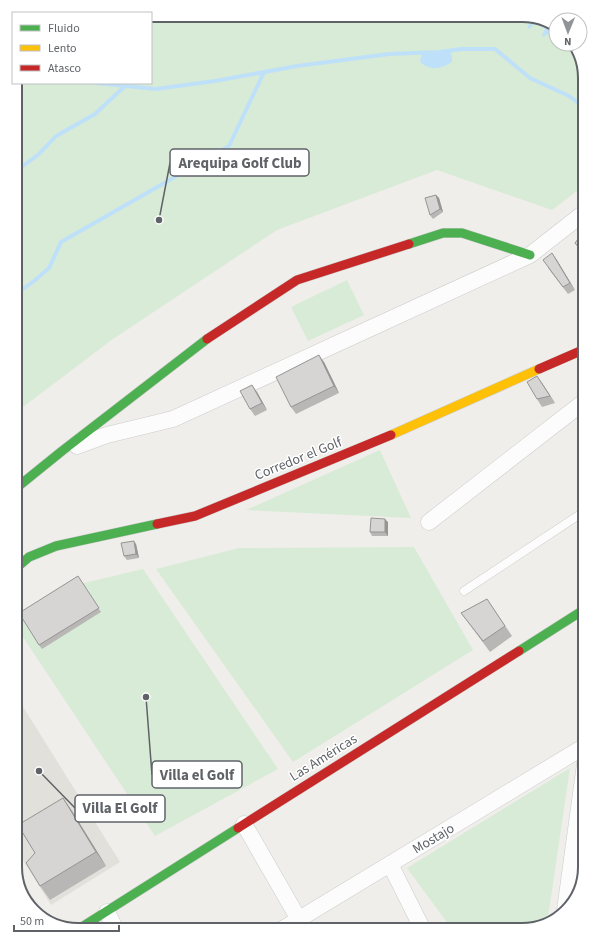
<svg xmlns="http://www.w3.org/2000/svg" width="600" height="945" viewBox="0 0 600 945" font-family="'Source Sans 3',sans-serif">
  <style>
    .education { fill: #e2e0da }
    .green { fill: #d8ebd6 }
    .water { fill: #bfe0f9 }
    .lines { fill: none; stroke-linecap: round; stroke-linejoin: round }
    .stream { stroke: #bfe0f9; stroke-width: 4 }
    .lane-casing { stroke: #cbcccc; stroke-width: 9 }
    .street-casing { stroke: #cbcccc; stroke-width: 17 }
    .fast-casing { stroke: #cacacb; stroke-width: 10 }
    .slow-casing { stroke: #cacacb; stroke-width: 10 }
    .jam-casing { stroke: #cacacb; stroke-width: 10 }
    .lane { stroke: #fdfcfc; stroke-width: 8 }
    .street { stroke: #fdfcfc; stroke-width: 16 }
    .fast { stroke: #4caf50; stroke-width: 9 }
    .slow { stroke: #ffc107; stroke-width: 9 }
    .jam { stroke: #c62828; stroke-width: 9 }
    .wall { fill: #b8b7b5 }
    .shaded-wall { fill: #969594 }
    .building { fill: #d6d5d3; stroke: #969594 }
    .labels { text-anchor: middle; stroke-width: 3; stroke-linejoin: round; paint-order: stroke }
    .street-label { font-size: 14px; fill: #5f6368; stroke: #fff }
    .rim { fill: none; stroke: #5f6368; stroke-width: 2 }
    .leader { fill: none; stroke: #5f6368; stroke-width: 1.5 }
    .callout-dot { fill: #5f6368; stroke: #fff; stroke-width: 1.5 }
    .callout { fill: #fff; stroke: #5f6368; stroke-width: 1.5 }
    .callout-label { font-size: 15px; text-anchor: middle; font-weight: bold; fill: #5f6368 }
  </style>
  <rect width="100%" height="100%" fill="#efeeea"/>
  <path class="education" d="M 15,694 L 120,862 L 51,905 L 15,847 Z"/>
  <path class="green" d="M 151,15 L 527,15 L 556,25 L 556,44 L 573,44 L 578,50 L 585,78 L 585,185 L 552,210 L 437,170 L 277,230 L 113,339 L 15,413 L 15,83 L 151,83 Z
    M 347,280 L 364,315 L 308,341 L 291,307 Z
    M 380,450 L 411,518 L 246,510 Z
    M 414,547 L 473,650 L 293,762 L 156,569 L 239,548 Z
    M 143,569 L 278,769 L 155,836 L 15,625 L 15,622 L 59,589 Z
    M 570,768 L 547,924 L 522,930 L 447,930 L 446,921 L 407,868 Z"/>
  <path class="water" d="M 534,18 L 552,24 C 550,30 550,35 543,37 L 542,35 L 545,29 L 535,23 L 530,29 L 527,27 Z
    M 450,51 L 452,57 L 452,62 C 442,69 431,71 421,63 L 420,60 L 422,53 Z"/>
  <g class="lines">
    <path class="stream" d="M 96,83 L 156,89 L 215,81 L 297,66 L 389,54 L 440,52 L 461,49 L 495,49 L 530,78 L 569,96 L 585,108
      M 15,172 L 39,154 L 56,136 L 95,114 L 125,86
      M 15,295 L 34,281 L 49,268 L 61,242 L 229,146 L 264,72"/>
    <defs>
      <path id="lane" d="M 464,591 L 585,511"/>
      <path id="street" d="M 77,446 L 107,435 L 173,419 L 530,255 L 585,212
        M 429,522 L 585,401
        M 244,824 L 305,930
        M 390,864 L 423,930
        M 565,910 L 585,764
        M 107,912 L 116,930
        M 281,930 L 585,746"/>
      <path id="fast" d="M 409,244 L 443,233 L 462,233 L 530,255
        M 15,489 L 62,451 L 207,339
        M 15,569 L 29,557 L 56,546 L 157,524
        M 519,651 L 585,609
        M 77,930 L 238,828"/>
      <path id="slow" d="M 391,435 L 539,369"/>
      <path id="jam" d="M 207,339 L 297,280 L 409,244
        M 539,369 L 585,349
        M 157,524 L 195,516 L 391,435
        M 238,828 L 519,651"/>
    </defs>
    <use href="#lane" class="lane-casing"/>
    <use href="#street" class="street-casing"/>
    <use href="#fast" class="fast-casing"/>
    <use href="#slow" class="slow-casing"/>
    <use href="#jam" class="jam-casing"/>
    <use href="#lane" class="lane"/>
    <use href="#street" class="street"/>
    <use href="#fast" class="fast"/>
    <use href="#slow" class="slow"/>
    <use href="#jam" class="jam"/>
  </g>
  <path class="wall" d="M 436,195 L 439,198 L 443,212 L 433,219 L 430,215 Z
    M 552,253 L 575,290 L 568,294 L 548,268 Z
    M 324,362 L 339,393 L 296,414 L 291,407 Z
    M 542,383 L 555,403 L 542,407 L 537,399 Z
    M 257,392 L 267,410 L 255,416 L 250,409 Z
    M 388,522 L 388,536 L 372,536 L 370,532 Z
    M 136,544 L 139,558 L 127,560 L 124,556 Z
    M 78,576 L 101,612 L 42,649 L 39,645 Z
    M 487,599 L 512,636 L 490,652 L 461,613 Z
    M 63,798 L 72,811 L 106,866 L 50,900 L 40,886 L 35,853 Z"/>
  <path class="shaded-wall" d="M 436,195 L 439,198 L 443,212 L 440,209 Z
    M 552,253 L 557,260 L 575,290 L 570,283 Z
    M 319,355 L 324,362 L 339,393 L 334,386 Z
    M 537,376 L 542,383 L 555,403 L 550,396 Z
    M 252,385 L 257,392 L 267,410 L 262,403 Z
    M 385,519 L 388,522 L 388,536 L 385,532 Z
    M 134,541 L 136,544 L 139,558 L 136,554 Z
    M 63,798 L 72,811 L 106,866 L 96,852 Z"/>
  <path class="building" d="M 436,195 L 440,209 L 430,215 L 425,198 Z
    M 584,231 L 585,232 L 585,255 L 575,243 Z
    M 552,253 L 570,283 L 563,287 L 543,260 Z
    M 319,355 L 334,386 L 291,407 L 276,377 Z
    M 537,376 L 550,396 L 537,399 L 527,382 Z
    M 252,385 L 262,403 L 250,409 L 240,391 Z
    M 371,518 L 385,519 L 385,532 L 370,532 Z
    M 134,541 L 136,554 L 124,556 L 121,543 Z
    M 78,576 L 99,608 L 39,645 L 19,613 Z
    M 487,599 L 505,626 L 483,641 L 461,613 Z
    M 63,798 L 96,852 L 40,886 L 26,863 L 35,853 L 18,825 Z"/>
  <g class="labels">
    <g class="street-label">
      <text transform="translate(298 458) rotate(-22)" y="5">Corredor el Golf</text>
      <text transform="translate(323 757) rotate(-32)" y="5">Las Américas</text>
      <text transform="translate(433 838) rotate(-31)" y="5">Mostajo</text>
    </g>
  </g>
  <path d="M0 0H600V945H0ZM78 22H522A56 56 0 0 1 578 78V867A56 56 0 0 1 522 923H78A56 56 0 0 1 22 867V78A56 56 0 0 1 78 22Z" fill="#fff" fill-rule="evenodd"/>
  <path class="rim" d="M78 22H522A56 56 0 0 1 578 78V867A56 56 0 0 1 522 923H78A56 56 0 0 1 22 867V78A56 56 0 0 1 78 22Z"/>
  <path class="leader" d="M159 220L170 163M146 697L152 775M39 771L75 808"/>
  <g class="callout-dot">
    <circle cx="159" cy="220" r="4"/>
    <circle cx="146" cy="697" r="4"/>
    <circle cx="39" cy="771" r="4"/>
  </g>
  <g class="callout">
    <rect x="170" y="149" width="139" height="27" rx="4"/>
    <rect x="152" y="761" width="90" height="27" rx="4"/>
    <rect x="75" y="795" width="90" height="27" rx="4"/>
  </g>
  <g class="callout-label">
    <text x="240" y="168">Arequipa Golf Club</text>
    <text x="197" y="780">Villa el Golf</text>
    <text x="120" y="813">Villa El Golf</text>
  </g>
  <rect x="12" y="12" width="140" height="72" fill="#ffffff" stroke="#bfc1c3"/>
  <rect x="20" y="25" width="20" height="6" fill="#4caf50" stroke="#bfc1c3"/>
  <text x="48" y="32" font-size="12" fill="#5f6368">Fluido</text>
  <rect x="20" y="45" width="20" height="6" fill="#ffc107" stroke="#bfc1c3"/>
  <text x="48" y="52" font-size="12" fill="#5f6368">Lento</text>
  <rect x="20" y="65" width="20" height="6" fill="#c62828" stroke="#bfc1c3"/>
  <text x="48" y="72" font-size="12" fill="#5f6368">Atasco</text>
  <g transform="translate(568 32) rotate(181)"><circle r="19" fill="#ffffff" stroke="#bfc1c3"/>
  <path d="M0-3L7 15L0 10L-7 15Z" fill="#919496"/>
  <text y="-6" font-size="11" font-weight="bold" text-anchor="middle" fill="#5f6368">N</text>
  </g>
  <path d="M14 925v6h105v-6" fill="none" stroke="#5f6368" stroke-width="2"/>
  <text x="20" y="925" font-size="12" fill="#5f6368" stroke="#ffffff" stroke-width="3" paint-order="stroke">50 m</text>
</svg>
